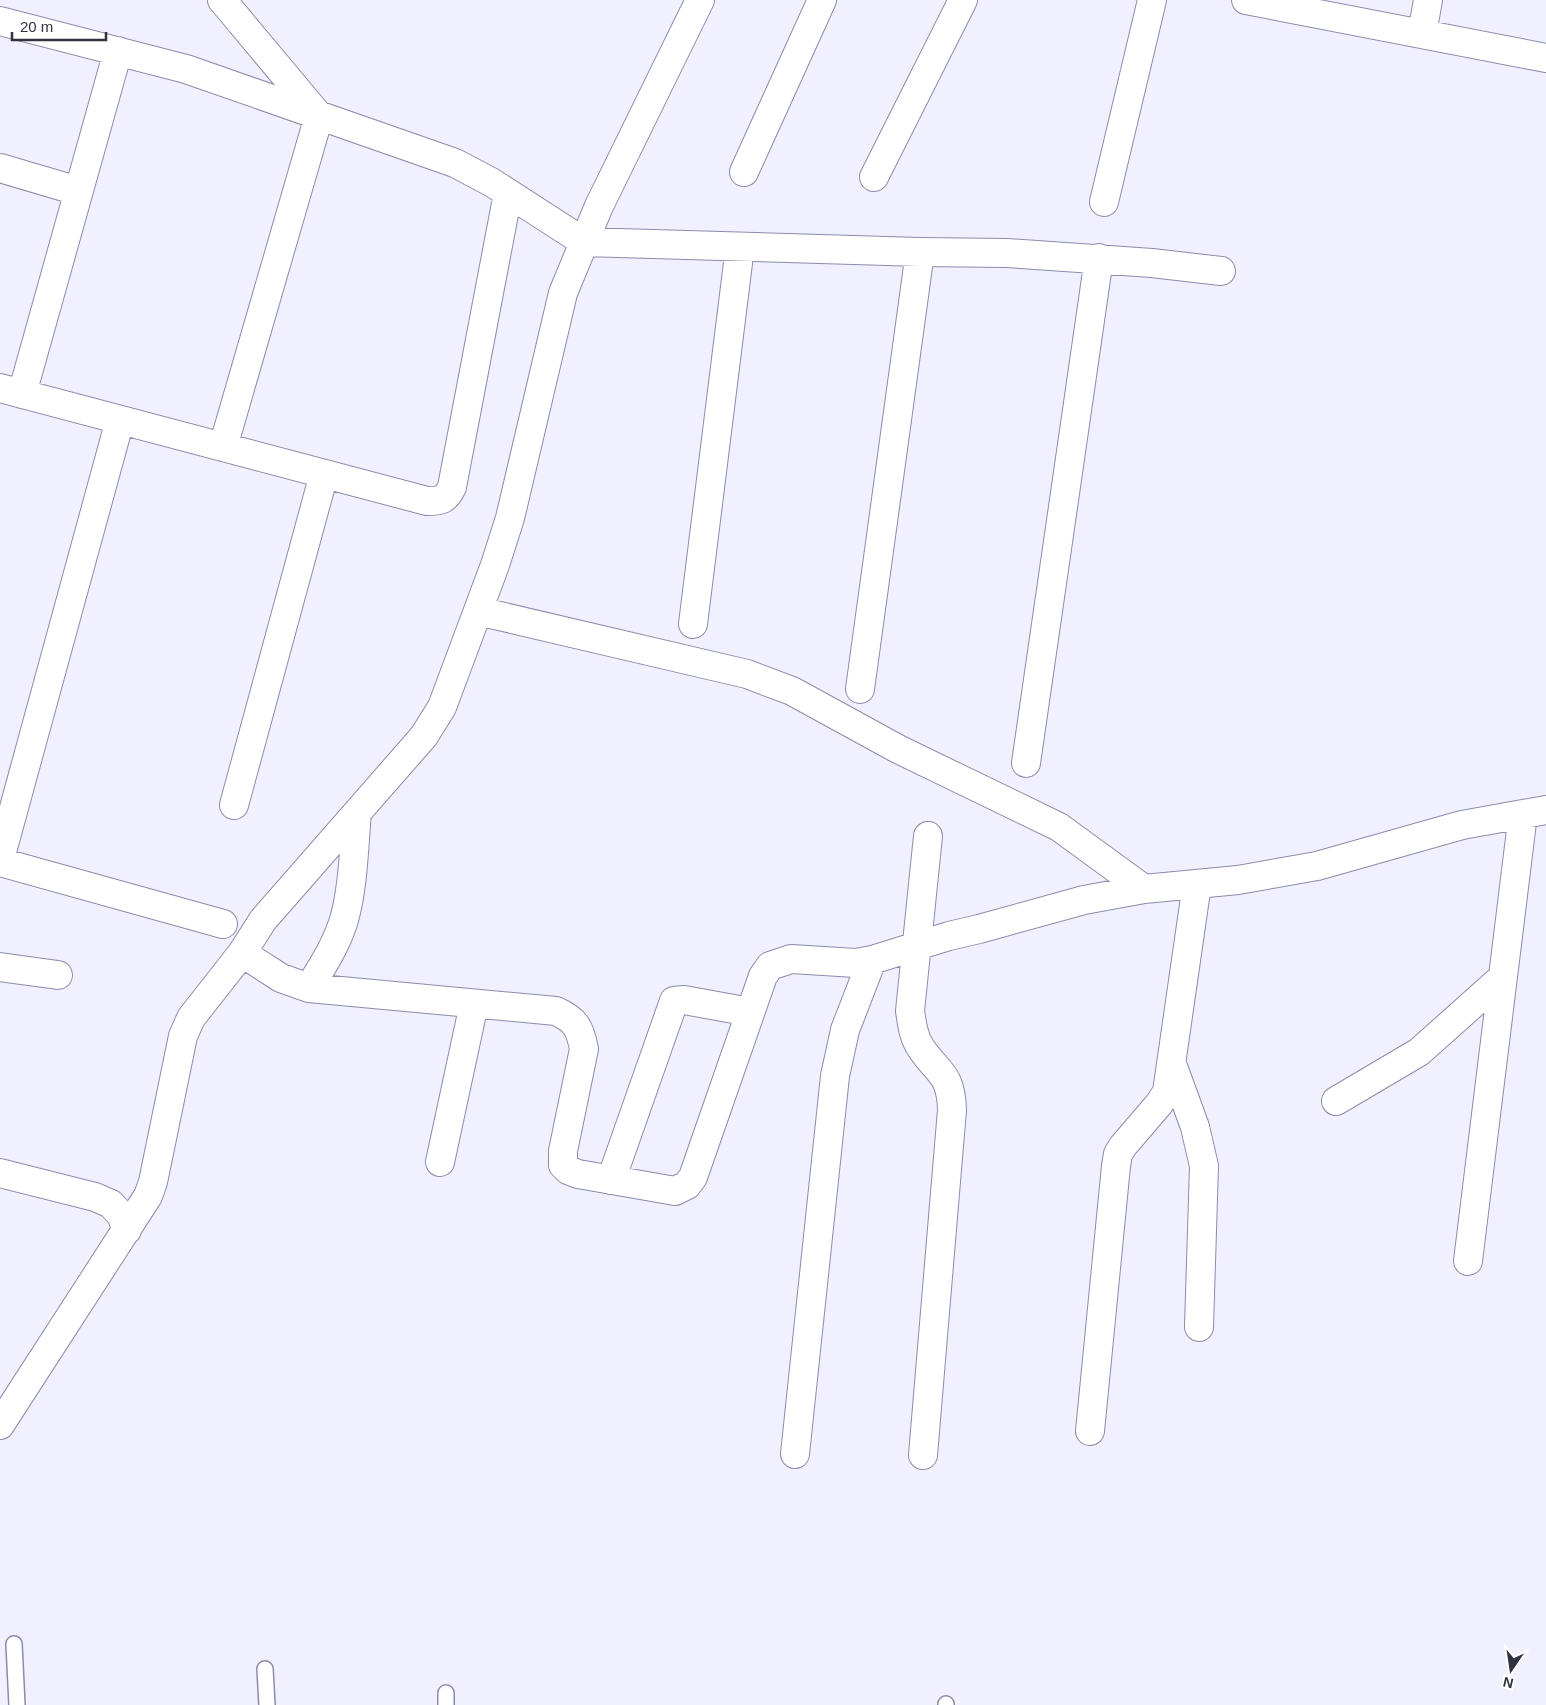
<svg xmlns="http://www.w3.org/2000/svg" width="1546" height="1705" viewBox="0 0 1546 1705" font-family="Helvetica,sans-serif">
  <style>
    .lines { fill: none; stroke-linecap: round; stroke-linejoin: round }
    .lane-casing { stroke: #8b8cab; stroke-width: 18 }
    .street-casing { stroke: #8b8cab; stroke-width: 30 }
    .lane { stroke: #fff; stroke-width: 15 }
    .street { stroke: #fff; stroke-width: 28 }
  </style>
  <rect width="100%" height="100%" fill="#f0f0fe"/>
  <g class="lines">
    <defs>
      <path id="lane" d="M 14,1644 L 17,1705
        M 265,1669 L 267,1705
        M 446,1693 L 446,1705
        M 946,1704 L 946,1705"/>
      <path id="street" d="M 222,0 L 319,116 L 223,447
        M 1246,0 L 1546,58
        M 0,21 L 186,69 L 455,163 L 491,182 L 584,242 L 920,252 L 1007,253 L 1152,263 L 1221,271
        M 1422,34 L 1428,0
        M 0,168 L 78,191
        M 744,172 L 822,0
        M 874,177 L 963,0
        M 1104,202 L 1152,0
        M 0,388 L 427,501 C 441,501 446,500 452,487 L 508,193
        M 22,394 L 118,51
        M 478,611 L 747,674 L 792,691 L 898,749 L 1059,827 L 1144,889
        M 693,624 L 740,247
        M 860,689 L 920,252
        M 1026,763 L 1099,258
        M 234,805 L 324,474
        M 0,859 L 120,420
        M 0,862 L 223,924
        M 242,953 L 281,978 L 309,988 L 556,1011 C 576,1020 580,1028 584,1049 L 563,1151 L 563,1165 L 568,1170 L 578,1174 L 675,1191 L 687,1185 L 693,1177 L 763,976 L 770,966 L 791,959 L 856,963 L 872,960 L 949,936 L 979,929 L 1084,900 L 1144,889 L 1238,880 L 1317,866 L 1462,825 L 1546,810
        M 0,967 L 58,975
        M 309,988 C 322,967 335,947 343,923 C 353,892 354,847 357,813
        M 1172,1064 L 1195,1127 L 1204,1166 L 1199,1327
        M 1336,1101 L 1419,1052 L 1503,977
        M 440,1162 L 474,1004
        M 0,1173 L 95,1197 L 111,1204 L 121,1215 L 127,1230
        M 611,1180 L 674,1001 L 684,1000 L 750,1012
        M 1468,1261 L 1523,814
        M 0,1425 L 148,1196 L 153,1182 L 183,1036 L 191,1018 L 242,953 L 263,920 L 424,736 L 442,707 L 495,565 L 510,518 L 563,293 L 599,206 L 700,0
        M 1090,1431 L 1116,1166 L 1118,1154 L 1123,1146 L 1159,1104 L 1167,1092 L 1197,884
        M 795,1454 L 835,1076 L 845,1030 L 872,960
        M 923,1455 L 952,1110 C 951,1071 936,1073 919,1045 C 913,1035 912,1023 910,1011 L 928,836"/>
    </defs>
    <use href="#lane" class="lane-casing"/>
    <use href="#street" class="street-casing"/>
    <use href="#lane" class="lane"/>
    <use href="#street" class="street"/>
  </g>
  <g transform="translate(1511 1670) rotate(193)" stroke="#ffffff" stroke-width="4" paint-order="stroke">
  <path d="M0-4L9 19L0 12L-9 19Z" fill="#32323f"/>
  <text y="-8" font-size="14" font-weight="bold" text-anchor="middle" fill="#32323f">N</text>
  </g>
  <path d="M12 32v8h94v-8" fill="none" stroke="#32323f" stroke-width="2.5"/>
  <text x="20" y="32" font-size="15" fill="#32323f" stroke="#ffffff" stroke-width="4" paint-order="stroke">20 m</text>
</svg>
